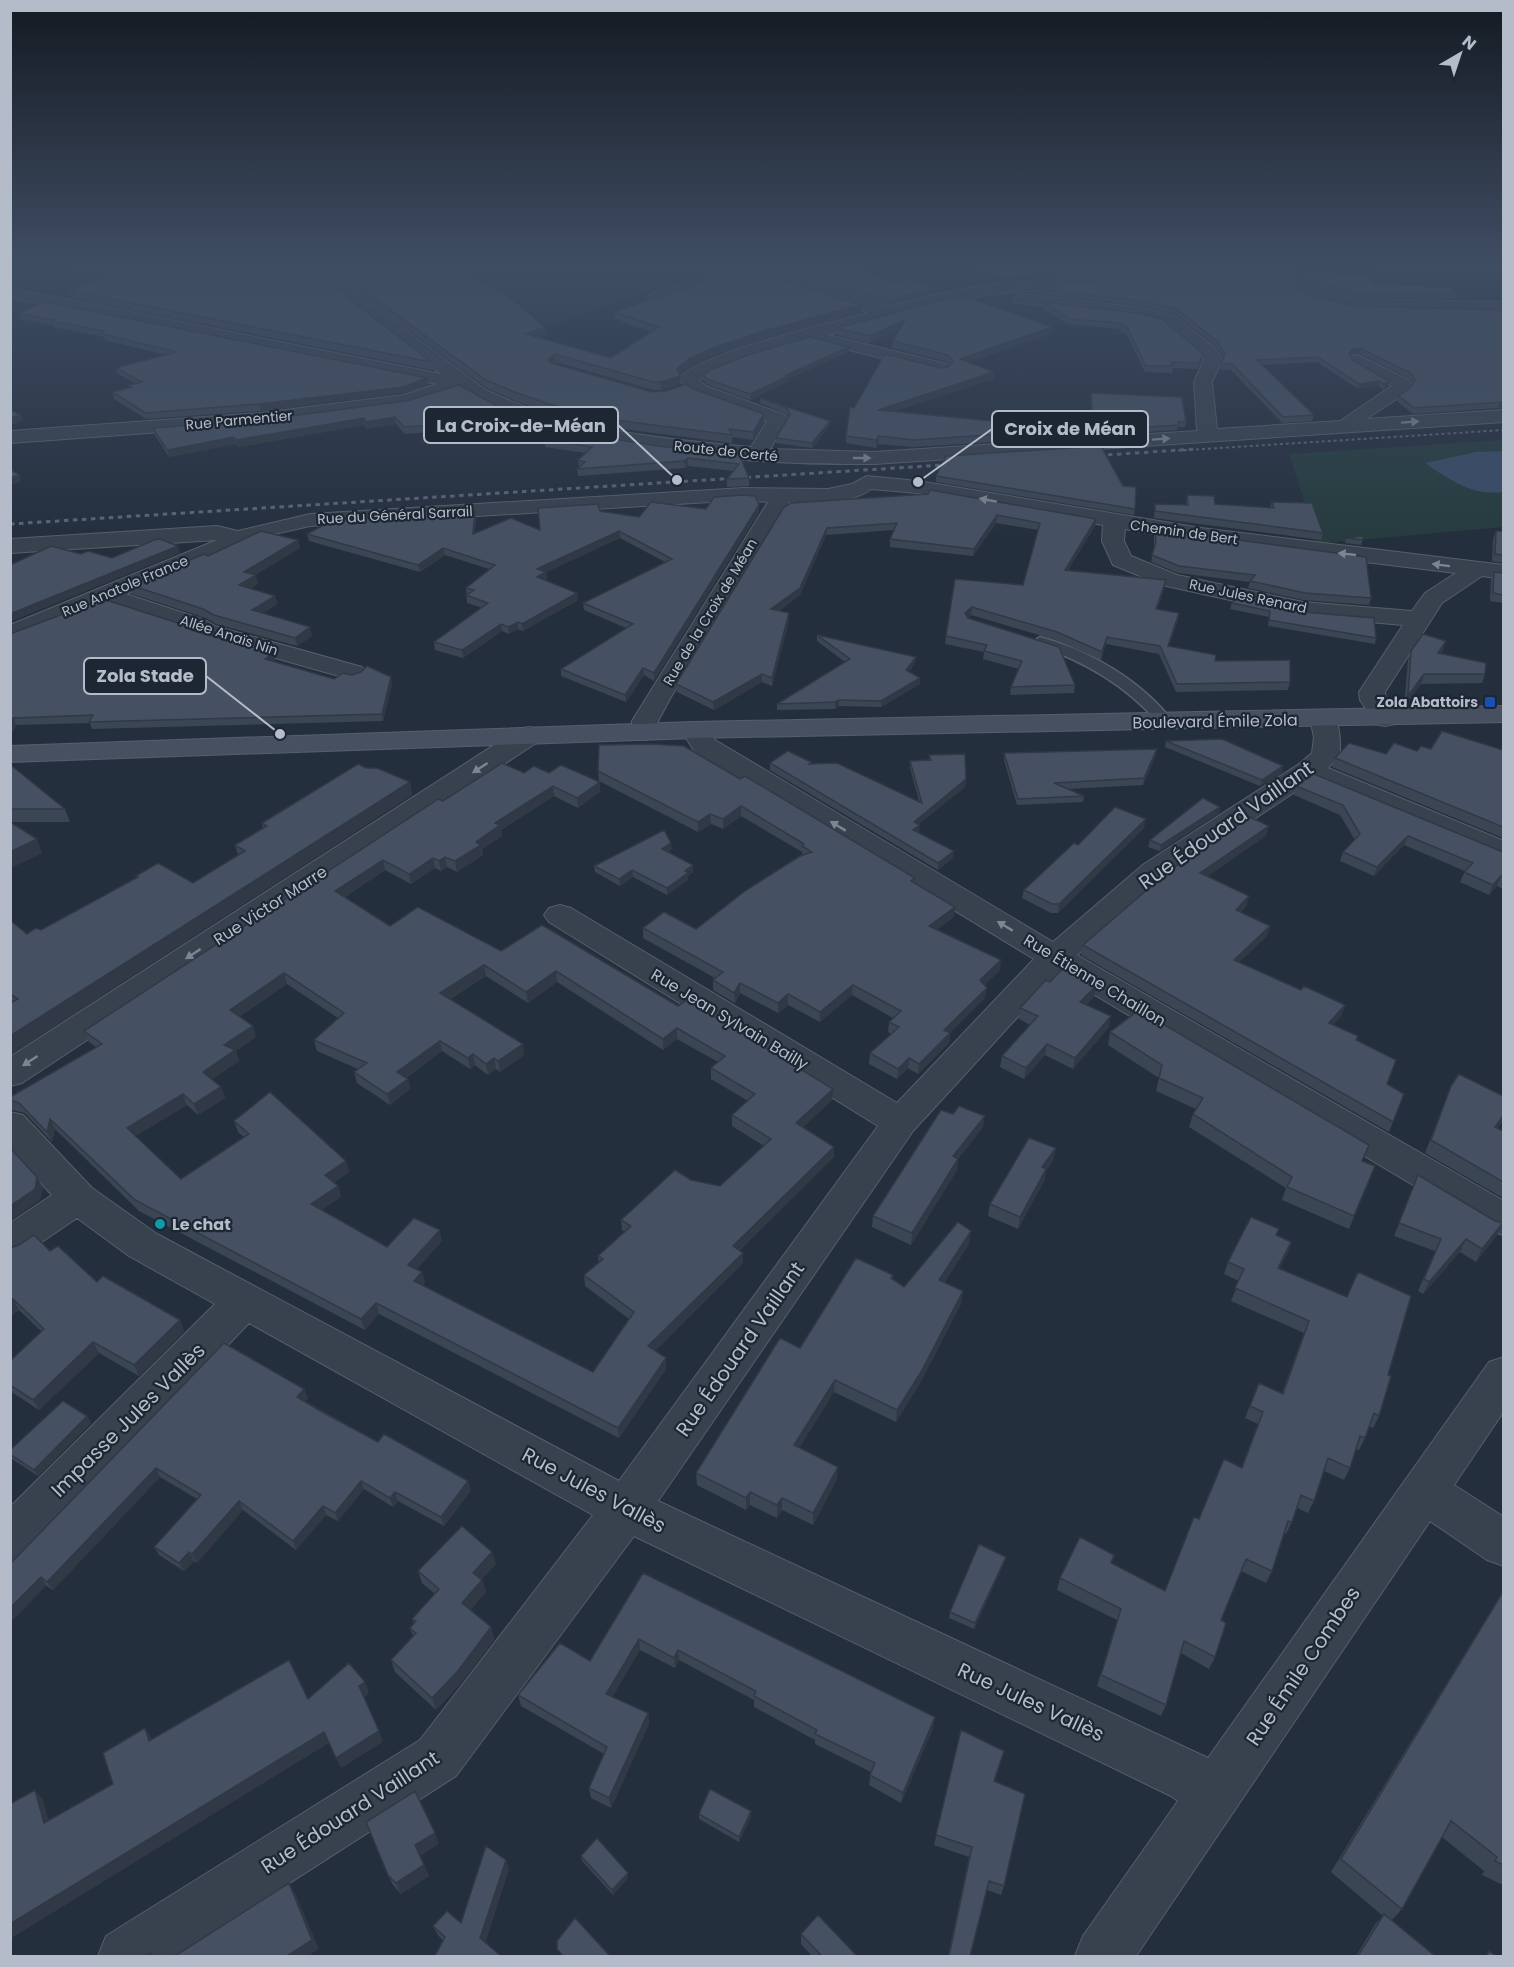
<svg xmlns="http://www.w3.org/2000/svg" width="1514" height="1967" viewBox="0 0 1514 1967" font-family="Poppins,sans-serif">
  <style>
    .green { fill: #263c3f }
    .water { fill: #394c67 }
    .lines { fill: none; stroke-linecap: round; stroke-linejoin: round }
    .service-casing { stroke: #565f6c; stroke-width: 3 }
    .minor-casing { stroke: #565f6c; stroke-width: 2 }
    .secondary-casing { stroke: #565f6c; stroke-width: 2 }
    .service { fill: #38414e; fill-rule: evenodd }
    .minor { fill: #38414e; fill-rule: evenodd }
    .secondary { fill: #465061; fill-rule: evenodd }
    .rail-far1 { stroke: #5a6575; stroke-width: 2; stroke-dasharray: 3 3; stroke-linecap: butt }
    .rail { stroke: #5a6575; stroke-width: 3; stroke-dasharray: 4.5 4.5; stroke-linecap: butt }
    .wall { fill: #3b4654; fill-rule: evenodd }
    .shaded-wall { fill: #303945 }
    .building { fill: #455162; stroke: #303945; stroke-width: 1.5; fill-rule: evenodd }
    .oneway { fill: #7c8592 }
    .transit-dot { fill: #1a4fb4; stroke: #1d2633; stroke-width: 2 }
    .culture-dot { fill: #0f9aa8; stroke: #1d2633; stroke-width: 2 }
    .labels { text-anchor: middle; stroke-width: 4.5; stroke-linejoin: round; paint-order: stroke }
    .far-street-label { font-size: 14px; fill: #b4bcc9; stroke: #1d2633 }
    .far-poi-label { font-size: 14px; font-weight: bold; fill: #b4bcc9; stroke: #1d2633; text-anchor: end }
    .street-label { font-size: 16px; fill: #b4bcc9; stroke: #1d2633 }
    .poi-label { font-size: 16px; font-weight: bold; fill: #b4bcc9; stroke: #1d2633; text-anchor: start }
    .near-street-label { font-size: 20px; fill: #b4bcc9; stroke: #1d2633 }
    .leader { fill: none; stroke: #b4bcc9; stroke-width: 2 }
    .callout-dot { fill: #b4bcc9; stroke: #1d2633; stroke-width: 2 }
    .callout { fill: #1d2633; stroke: #b4bcc9; stroke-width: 2 }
    .callout-label { font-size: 18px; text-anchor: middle; font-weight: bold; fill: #b4bcc9 }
  </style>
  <rect width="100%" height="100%" fill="#242f3e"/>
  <path class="green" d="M 448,262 L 729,262 L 547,327 C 514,296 484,285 443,268 Z
    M 1351,262 L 1503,262 L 1503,281 L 1399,273 Z
    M 1503,440 L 1503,527 L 1313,544 L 1316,538 L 1289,454 Z"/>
  <path class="water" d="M 1503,451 L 1503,492 C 1472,496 1450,480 1425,463 L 1476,452 Z"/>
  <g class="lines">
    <defs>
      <path id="service" d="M 806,262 L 813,263 L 772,278 L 765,276 Z
        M 1040,637 C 1089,650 1142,681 1173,722 L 1166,726 L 1161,725 C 1124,684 1087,663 1036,644 L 1034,641 Z"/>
      <path id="minor" d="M 297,262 L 314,262 L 486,390 C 569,430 659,439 751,447 L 767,421 L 692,394 L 679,379 C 696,354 834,322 869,313 L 740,273 L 662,300 L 650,300 L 648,297 L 650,294 L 740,263 L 888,307 L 936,294 L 986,285 L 1217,262 L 1255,262 L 1279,266 L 1322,292 L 1353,299 L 1504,302 L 1504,312 L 1353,309 L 1311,299 L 1270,273 L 1239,269 L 986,295 L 938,304 L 828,335 L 947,364 L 950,368 L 947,372 L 941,373 L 809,340 L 750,357 L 711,372 L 699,380 L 706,386 L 785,415 L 788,419 L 770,449 L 874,452 L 1197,431 L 1194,382 L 1204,360 L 1202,355 L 1163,324 L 1142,318 L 1015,302 L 1013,299 L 1021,294 L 1143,308 L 1175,316 L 1215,348 L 1222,360 L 1212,382 L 1217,429 L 1340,421 L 1392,386 L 1352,364 L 1349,360 L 1352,356 L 1358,355 L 1408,380 L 1411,384 L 1406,393 L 1366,419 L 1504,410 L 1504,422 L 874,464 C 767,465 546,454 460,389 L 407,406 L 261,425 L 10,443 L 10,431 L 261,413 L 404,395 L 437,384 L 10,298 L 10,288 L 441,374 Z
        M 867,476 L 918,481 L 1201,528 L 1504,565 L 1504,579 L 1482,576 L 1442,603 L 1385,692 L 1386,700 L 1398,718 L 1394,724 L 1385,726 L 1376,724 L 1360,700 L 1359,692 L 1403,625 L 1303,616 L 1162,585 L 1113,565 L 1102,541 L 1103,525 L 918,493 L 871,489 C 851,505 814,502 789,502 L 671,697 L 658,721 L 658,732 L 654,738 L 645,740 L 636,738 L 632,732 L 632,721 L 768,502 L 744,500 L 310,526 L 261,537 L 126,594 L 205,620 L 215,626 L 362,667 L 366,672 L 362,677 L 353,680 L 197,636 L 187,630 L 105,603 L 10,641 L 10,625 L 217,540 L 10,553 L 10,539 L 217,526 L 238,531 L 310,514 L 744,488 L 828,489 L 852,484 ZM 1125,529 L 1201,542 L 1456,573 L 1425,593 L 1412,611 L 1303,602 L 1177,575 L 1131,556 L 1124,541 Z
        M 1323,711 L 1332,713 C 1341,726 1340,741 1340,755 L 1328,768 L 1504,841 L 1504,861 L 1311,781 L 1166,878 L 1077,955 L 1504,1201 L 1504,1235 L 1490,1231 L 1058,973 L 913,1131 L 658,1501 L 1208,1758 L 1489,1362 L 1504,1357 L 1504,1411 L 1454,1485 L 1504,1517 L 1504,1566 L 1487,1560 L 1430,1521 L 1136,1956 L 1075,1956 L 1083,1936 L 1178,1801 L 1171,1796 L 634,1536 L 456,1776 L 176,1956 L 98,1956 L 106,1936 L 420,1740 L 593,1515 L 249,1323 L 26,1555 L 10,1561 L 10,1507 L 215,1304 L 129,1256 L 77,1218 L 24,1254 L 10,1259 L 10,1223 L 52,1195 L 10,1149 L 10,1112 L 23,1115 L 92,1188 L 157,1234 L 619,1481 L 878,1126 L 549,922 L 544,915 L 549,908 L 560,905 L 571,908 L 897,1103 L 1034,959 L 695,752 L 681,730 L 685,724 L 694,722 L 703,724 L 715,740 L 1053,942 L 1144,864 L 1299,764 L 1312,753 L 1314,737 L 1310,719 L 1314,713 Z
        M 529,727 L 539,729 L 542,735 L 539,741 L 22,1083 L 10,1086 L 10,1057 L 519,729 Z"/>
      <path id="secondary" d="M 1504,706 L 1504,722 L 694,738 L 10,762 L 10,746 L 694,722 Z"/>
    </defs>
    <use href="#service" class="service-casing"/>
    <use href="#minor" class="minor-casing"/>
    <use href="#secondary" class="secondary-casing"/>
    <use href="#service" class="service"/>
    <use href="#minor" class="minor"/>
    <use href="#secondary" class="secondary"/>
    <path class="rail-far1" d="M 1172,451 L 1504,430"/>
    <path class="rail" d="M 1090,456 L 1196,449
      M 10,524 L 959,464"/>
  </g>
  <path class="wall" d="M 52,262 L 302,262 L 431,362 L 432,370 L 72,298 L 70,291 L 112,275 Z
    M 316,262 L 436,262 L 472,278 L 545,327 L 545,335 L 538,337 L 611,358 L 651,332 L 615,319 L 614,312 L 861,313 L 767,338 L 710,357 L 690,367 L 680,375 L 680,384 L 662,390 L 653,390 L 556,362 L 553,364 L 652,392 L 691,388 L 764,414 L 764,422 L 753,440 L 732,437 L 732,443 L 616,428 L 550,412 L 518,402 L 487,388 Z
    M 773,262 L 798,262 L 773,271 L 766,268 L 766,264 Z
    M 975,262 L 1198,262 L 1001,281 L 981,268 L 981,266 Z
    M 1266,262 L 1316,262 L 1288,269 L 1279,264 Z
    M 787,270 L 896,282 L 934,288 L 933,292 L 888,305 L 787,275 Z
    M 1301,272 L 1373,283 L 1457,294 L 1456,299 L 1353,297 L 1323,290 L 1300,276 Z
    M 1030,288 L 1311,296 L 1354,306 L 1503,310 L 1503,407 L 1497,408 L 1413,414 L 1397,401 L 1399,396 L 1409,389 L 1412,384 L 1410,379 L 1359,353 L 1352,354 L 1350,356 L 1352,360 L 1388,386 L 1383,390 L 1379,386 L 1358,389 L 1317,362 L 1262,365 L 1314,415 L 1312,421 L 1282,423 L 1231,370 L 1220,369 L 1223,358 L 1217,347 L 1176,314 L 1143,306 L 1030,293 Z
    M 961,295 L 1052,333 L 969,362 L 994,372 L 994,379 L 895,411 L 1032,425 L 1033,412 L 1092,426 L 1090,398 L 1091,393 L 1186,422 L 1185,427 L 1178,427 L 1177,430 L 1131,433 L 1092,431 L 1092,436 L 913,447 L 878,444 L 876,448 L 846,443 L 846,436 L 854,408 L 941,368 L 948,367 L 950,365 L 948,362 L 892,348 L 893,341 L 900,329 L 869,343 L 837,335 L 837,328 Z
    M 1043,302 L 1143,314 L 1202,360 L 1198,369 L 1173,368 L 1172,373 L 1145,372 L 1126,333 L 1122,333 L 1120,329 L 1068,324 L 1042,308 Z
    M 18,313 L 427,378 L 428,385 L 404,393 L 261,411 L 146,419 L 114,399 L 113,392 L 130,388 L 129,385 L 135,383 L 118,374 L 116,368 L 166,355 L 105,340 L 104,337 L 54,327 L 53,325 L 20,319 Z
    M 849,347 L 848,352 L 788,379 L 788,381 L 750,400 L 707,384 L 703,380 L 703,375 Z
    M 760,398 L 830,421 L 829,426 L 812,448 L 776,443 L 776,438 L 789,417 L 787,414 L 760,403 Z
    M 497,406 L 545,423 L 600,437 L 658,446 L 739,454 L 749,478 L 749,486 L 727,487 L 727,479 L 734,471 L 688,466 L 685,468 L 578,476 L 577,469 L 579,468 L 578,460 L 586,453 L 545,447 L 545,442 L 512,433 L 508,435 L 500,432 L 495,435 L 476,429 L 405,434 L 396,424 L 367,429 L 365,425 L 238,447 L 236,444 L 169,457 L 155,435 L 153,428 Z
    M 936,476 L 1135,509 L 1134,515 L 936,482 Z
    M 1187,495 L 1215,504 L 1270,508 L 1272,502 L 1323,533 L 1321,540 L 1154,518 L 1155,504 L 1186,505 Z
    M 784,507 L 1096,519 L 1095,526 L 1068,570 L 1164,588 L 1157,610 L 1178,620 L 1169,646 L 1215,661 L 1290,682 L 1288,690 L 1176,692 L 1159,654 L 1106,644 L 1101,660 L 1056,640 L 971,615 L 968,618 L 1075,685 L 1074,693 L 1010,695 L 1011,687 L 1019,669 L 983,659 L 984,652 L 945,644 L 955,579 L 1023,585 L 1038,530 L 996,523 L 973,556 L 890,547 L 890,539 L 894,530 L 826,535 L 800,595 L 779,611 L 789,613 L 789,621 L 772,686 L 762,682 L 714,710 L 677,692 L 676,684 Z
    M 706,509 L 759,512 L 654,681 L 644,675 L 626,702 L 561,676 L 561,669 L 626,628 L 584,610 L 583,603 L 665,562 L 620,538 L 546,572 L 547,579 L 545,580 L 577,593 L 578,600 L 523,631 L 518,629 L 509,634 L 502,631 L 463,658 L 435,650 L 434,642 L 482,608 L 467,603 L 466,588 L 489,569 L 445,555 L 420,572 L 309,541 L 307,534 L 475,511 L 476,518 L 475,533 L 540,530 L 600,511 L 639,517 Z
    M 1155,529 L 1371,598 L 1369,605 L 1303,600 L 1248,588 L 1250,582 L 1178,573 L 1151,562 L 1154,547 L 1154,536 Z
    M 1496,531 L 1503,531 L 1503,563 L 1492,561 L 1493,539 Z
    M 1346,538 L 1363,540 L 1361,545 L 1345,543 Z
    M 298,540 L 300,548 L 255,575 L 258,583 L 250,589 L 275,596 L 277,604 L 263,613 L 312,636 L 297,646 L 216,624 L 206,618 L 132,594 L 130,585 L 208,556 Z
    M 1494,572 L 1503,573 L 1503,603 L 1490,601 L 1491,579 Z
    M 1236,597 L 1376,638 L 1375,644 L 1268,626 L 1269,617 L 1230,609 L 1232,603 Z
    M 194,631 L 274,653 L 275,660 L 274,661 L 334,679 L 392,684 L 383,721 L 92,729 L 90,723 L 16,725 L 13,731 L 10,731 L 10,634 Z
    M 817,635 L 916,657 L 915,663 L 909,672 L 920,678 L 920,684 L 881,707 L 839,706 L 835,709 L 777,710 L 777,704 L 845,662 L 817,641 Z
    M 1446,641 L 1441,654 L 1485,674 L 1482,683 L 1421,684 L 1404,706 L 1408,660 L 1411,651 Z
    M 1166,741 L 1282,773 L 1260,786 L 1165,747 Z
    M 651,744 L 915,883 L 955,907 L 954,917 L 937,929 L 1000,970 L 984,985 L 985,998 L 950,1033 L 949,1043 L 918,1074 L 908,1068 L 897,1079 L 869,1064 L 870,1053 L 891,1034 L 888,1032 L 889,1022 L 893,1018 L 852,995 L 820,1022 L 788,1005 L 778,1013 L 740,993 L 735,1003 L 713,990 L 713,980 L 715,978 L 643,938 L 643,928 L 696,929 L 802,855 L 802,852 L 741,816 L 723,829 L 711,824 L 698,832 L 599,781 L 598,771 Z
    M 1431,749 L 1503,750 L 1503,838 L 1332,767 L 1335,758 L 1386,754 Z
    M 1004,753 L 1156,755 L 1143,785 L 1068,789 L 1084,796 L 1083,802 L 1017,805 L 1004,760 Z
    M 929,755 L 966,779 L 965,787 L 919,824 L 919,832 L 918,833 L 953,858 L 938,870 L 770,770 L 770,763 L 811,764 L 919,801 L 910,768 L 910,761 L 929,760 Z
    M 10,766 L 65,809 L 70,822 L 11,822 L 42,853 L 10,868 Z
    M 366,768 L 410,782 L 412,795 L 13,1053 L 10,1051 L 10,920 L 27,934 L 41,930 L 137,877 L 136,876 L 193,883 L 238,855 L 235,845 L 263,829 L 262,823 Z
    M 524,773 L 549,773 L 600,782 L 600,792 L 578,808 L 554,796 L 501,830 L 502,836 L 482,849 L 483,855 L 457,872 L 447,867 L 441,871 L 435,868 L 411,884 L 385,870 L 345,897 L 390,926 L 501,951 L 542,925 L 832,1100 L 803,1127 L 834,1157 L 740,1250 L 743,1263 L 655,1351 L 666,1358 L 666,1369 L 619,1438 L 379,1314 L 365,1330 L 139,1211 L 55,1129 L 52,1142 L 25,1113 L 12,1110 L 10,1107 L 10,1097 L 96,1047 L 89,1042 L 84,1031 L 443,801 ZM 486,976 L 528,1003 L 557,982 L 663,1050 L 677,1039 L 718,1062 L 711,1068 L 711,1079 L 748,1101 L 732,1115 L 732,1126 L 764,1146 L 720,1186 L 691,1180 L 621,1220 L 622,1230 L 625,1232 L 598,1256 L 599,1263 L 584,1275 L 585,1286 L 629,1319 L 593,1372 L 422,1286 L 425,1283 L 422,1272 L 417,1269 L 442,1241 L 387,1247 L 321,1210 L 341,1197 L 338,1186 L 333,1183 L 349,1172 L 346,1161 L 234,1121 L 238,1132 L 244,1137 L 181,1179 L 135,1136 L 187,1105 L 198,1115 L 225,1098 L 221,1087 L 212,1079 L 239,1061 L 236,1051 L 256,1037 L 239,1017 L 287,984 L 338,1018 L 314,1040 L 317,1051 L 358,1069 L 354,1072 L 357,1083 L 390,1105 L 410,1089 L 408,1079 L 406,1078 L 442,1051 L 470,1069 L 475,1065 L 488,1075 L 496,1069 L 500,1072 L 524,1055 L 450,999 Z
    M 1296,786 L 1503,852 L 1503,889 L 1497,886 L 1489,895 L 1460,882 L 1465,871 L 1404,845 L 1374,876 L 1340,861 L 1343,852 L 1355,840 L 1340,815 L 1294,795 Z
    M 1220,807 L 1219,813 L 1160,851 L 1148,847 L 1150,840 Z
    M 1144,828 L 1058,913 L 1051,913 L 1022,898 L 1024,890 L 1078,845 Z
    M 1266,836 L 1207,876 L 1249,896 L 1246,906 L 1241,912 L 1270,926 L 1267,936 L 1239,962 L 1301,990 L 1345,1005 L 1341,1016 L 1333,1025 L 1358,1036 L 1357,1040 L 1387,1084 L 1404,1094 L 1389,1132 L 1081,955 L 1083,945 Z
    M 672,849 L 668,852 L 693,865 L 693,872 L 688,876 L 688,880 L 667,895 L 633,877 L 620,886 L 595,872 L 594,866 Z
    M 1094,997 L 1086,1005 L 1109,1027 L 1073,1069 L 1045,1055 L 1024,1079 L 1000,1067 L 1002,1056 L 1030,1025 L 1019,1019 L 1020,1008 Z
    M 1110,1032 L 1362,1161 L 1375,1166 L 1349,1229 L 1282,1200 L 1286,1188 L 1189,1127 L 1193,1114 L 1196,1109 L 1156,1091 L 1159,1078 L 1108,1045 Z
    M 1451,1086 L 1503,1120 L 1498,1128 L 1503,1131 L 1503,1198 L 1425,1153 Z
    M 983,1127 L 958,1159 L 957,1170 L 911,1245 L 872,1227 L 873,1216 Z
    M 1056,1148 L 1053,1160 L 1046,1171 L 1044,1181 L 1018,1229 L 988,1216 L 990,1204 Z
    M 1418,1175 L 1497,1235 L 1476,1262 L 1460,1252 L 1423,1294 L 1418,1291 L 1435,1251 L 1394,1236 Z
    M 1277,1235 L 1291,1242 L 1287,1254 L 1279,1269 L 1388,1375 L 1379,1416 L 1373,1428 L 1369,1426 L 1365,1438 L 1359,1450 L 1356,1449 L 1350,1468 L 1344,1480 L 1324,1471 L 1314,1501 L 1308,1513 L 1297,1508 L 1292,1522 L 1286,1534 L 1284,1533 L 1272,1571 L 1266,1583 L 1241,1571 L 1221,1620 L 1215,1657 L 1209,1669 L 1181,1653 L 1166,1705 L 1161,1716 L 1097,1686 L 1117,1620 L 1057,1590 L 1060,1578 L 1112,1563 L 1165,1591 L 1199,1519 L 1241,1468 L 1258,1424 L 1245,1418 L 1259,1383 L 1282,1393 L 1304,1333 L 1231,1301 L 1239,1281 L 1224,1274 L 1228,1262 Z
    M 969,1244 L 944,1283 L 961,1304 L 919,1385 L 896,1422 L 834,1392 L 799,1448 L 837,1479 L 813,1525 L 782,1510 L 777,1518 L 750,1505 L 746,1510 L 697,1485 L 696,1473 L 800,1348 L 893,1275 L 893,1279 L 904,1287 Z
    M 10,1248 L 50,1251 L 97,1282 L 180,1320 L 184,1331 L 139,1376 L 99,1353 L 39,1410 L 10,1391 L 10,1361 L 42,1332 L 19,1310 L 10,1316 Z
    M 224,1343 L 304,1389 L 308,1398 L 305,1401 L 378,1442 L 471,1490 L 444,1526 L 398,1501 L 393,1507 L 364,1489 L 338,1521 L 326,1515 L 296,1550 L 243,1510 L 197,1563 L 194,1561 L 184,1571 L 159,1555 L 154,1547 L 197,1499 L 160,1477 L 53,1590 L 10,1564 Z
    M 87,1416 L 91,1423 L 38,1476 L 12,1459 L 10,1457 L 10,1450 Z
    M 1004,1563 L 974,1629 L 949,1618 L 950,1612 Z
    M 496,1564 L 482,1579 L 486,1592 L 470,1610 L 491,1627 L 494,1640 L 460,1684 L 436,1710 L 395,1672 L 391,1660 L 413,1636 L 410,1628 L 414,1624 L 412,1619 L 435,1594 L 422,1583 L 418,1571 Z
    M 643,1573 L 935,1717 L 933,1728 L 901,1803 L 869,1785 L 871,1772 L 815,1744 L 815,1740 L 754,1707 L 754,1700 L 679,1660 L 675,1668 L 640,1650 L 612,1697 L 648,1713 L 649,1724 L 611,1808 L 591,1798 L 589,1788 L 604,1754 L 521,1706 L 518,1695 L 590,1661 Z
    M 1503,1591 L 1503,1885 L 1482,1875 L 1484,1871 L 1442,1837 L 1402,1909 L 1392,1920 L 1435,1956 L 1356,1956 L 1376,1923 L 1383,1916 L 1331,1872 L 1495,1604 Z
    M 961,1730 L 1004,1751 L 995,1781 L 1004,1886 L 1001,1895 L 987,1890 L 970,1956 L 948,1956 L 969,1857 L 934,1845 Z
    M 699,1814 L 751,1816 L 739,1842 L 699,1819 Z
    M 439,1844 L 420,1856 L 429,1876 L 401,1894 L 393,1885 L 388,1875 Z
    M 581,1856 L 628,1878 L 613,1895 L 582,1861 Z
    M 506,1860 L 509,1869 L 485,1943 L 443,1941 L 438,1935 L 433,1926 L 461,1923 Z
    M 801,1934 L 857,1956 L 812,1956 L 801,1944 Z"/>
  <path class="shaded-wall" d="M 10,262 L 30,262 L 10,269 Z
    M 786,262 L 798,262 L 773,271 L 773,266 Z
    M 1153,262 L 1198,262 L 1001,281 L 1001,277 Z
    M 1299,262 L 1316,262 L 1288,269 L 1289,264 Z
    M 471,273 L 472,280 L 465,275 Z
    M 934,288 L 933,292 L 888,305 L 888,300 Z
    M 861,305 L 861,313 L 767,338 L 710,357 L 690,367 L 679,376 L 680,376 L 680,384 L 662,390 L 661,382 L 689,359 L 710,349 L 767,330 Z
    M 905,320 L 905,327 L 869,343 L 870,336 Z
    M 545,327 L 545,335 L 526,341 L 526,334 Z
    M 1052,327 L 1052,333 L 959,366 L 960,359 Z
    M 849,347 L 848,352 L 788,379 L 788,381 L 750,400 L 750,394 L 786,375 Z
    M 1360,348 L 1359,353 L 1352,354 L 1347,359 L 1349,353 L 1353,349 Z
    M 555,354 L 556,362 L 549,368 L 548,360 Z
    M 994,372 L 994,379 L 877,417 L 878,410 Z
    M 427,378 L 428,385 L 404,393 L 261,411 L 259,404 Z
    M 1380,381 L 1379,386 L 1358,389 L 1359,384 Z
    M 1389,381 L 1388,386 L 1383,390 L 1384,384 Z
    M 1503,402 L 1503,407 L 1497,408 L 1499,403 Z
    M 764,414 L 764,422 L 753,440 L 753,432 Z
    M 21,415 L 23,421 L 10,425 L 10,418 Z
    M 395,417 L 396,424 L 367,429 L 366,422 Z
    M 364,418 L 365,425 L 238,447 L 236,440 Z
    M 830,421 L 829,426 L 812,448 L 812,443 Z
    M 500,425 L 500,432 L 495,435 L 495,428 Z
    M 512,426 L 512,433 L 508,435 L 507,428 Z
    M 879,436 L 878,444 L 876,448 L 876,440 Z
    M 234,437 L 236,444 L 169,457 L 167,450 Z
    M 688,458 L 688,466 L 685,468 L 684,461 Z
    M 19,475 L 21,482 L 10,485 L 10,478 Z
    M 759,505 L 759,512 L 654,681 L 654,673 Z
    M 475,511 L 476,518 L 474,541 L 473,534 Z
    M 997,515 L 996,523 L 973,556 L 974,549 Z
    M 1096,519 L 1095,526 L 1064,577 L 1065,570 Z
    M 827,528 L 826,535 L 800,595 L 771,617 L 771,609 Z
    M 619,531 L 620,538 L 538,576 L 537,569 Z
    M 298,540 L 300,548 L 246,580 L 244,572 Z
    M 178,546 L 180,553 L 10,622 L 10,614 Z
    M 443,548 L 445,555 L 420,572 L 418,565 Z
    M 546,572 L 547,579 L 538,584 L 537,577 Z
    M 256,575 L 258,583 L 241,594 L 239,585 Z
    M 1166,580 L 1164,588 L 1154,617 L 1156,609 Z
    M 577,593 L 578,600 L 523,631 L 522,624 Z
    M 275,596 L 277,604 L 254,619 L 252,610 Z
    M 972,607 L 971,615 L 964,621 L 965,613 Z
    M 789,613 L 789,621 L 772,686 L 772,678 Z
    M 1179,613 L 1178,620 L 1166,653 L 1168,646 Z
    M 518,622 L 518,629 L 509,634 L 508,627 Z
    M 501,624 L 502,631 L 463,658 L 462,650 Z
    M 310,627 L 312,636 L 297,646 L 295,638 Z
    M 1107,637 L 1106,644 L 1101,660 L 1102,652 Z
    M 1446,641 L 1443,651 L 1435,663 L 1438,653 Z
    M 274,653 L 275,660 L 267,666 L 265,659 Z
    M 916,657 L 915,663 L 906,676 L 906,670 Z
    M 643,668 L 644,675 L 626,702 L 625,695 Z
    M 762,674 L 762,682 L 714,710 L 713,702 Z
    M 1424,674 L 1421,684 L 1404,706 L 1408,696 Z
    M 391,677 L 392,684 L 383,721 L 382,714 Z
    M 920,678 L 920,684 L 881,707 L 881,701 Z
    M 839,700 L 839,706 L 835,709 L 835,702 Z
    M 13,718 L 16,725 L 13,731 L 10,723 Z
    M 1157,749 L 1156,755 L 1143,785 L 1144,778 Z
    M 1283,766 L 1282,773 L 1260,786 L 1262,780 Z
    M 966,779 L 965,787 L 913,829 L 914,822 Z
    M 410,782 L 412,795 L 13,1053 L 10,1048 L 10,1036 Z
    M 600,782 L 600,792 L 578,808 L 577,798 Z
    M 553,786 L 554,796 L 501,830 L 502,836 L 482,849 L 483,855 L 457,872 L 455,861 L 495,823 Z
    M 741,806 L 741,816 L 723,829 L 723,819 Z
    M 1220,807 L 1219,813 L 1160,851 L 1161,845 Z
    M 710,814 L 711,824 L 698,832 L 698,822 Z
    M 1146,819 L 1144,828 L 1058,913 L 1059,904 Z
    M 920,825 L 919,832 L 912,838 L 913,830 Z
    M 1269,826 L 1266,836 L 1198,883 L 1200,873 Z
    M 1408,836 L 1404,845 L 1374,876 L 1377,867 Z
    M 37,839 L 42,853 L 10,868 L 10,852 Z
    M 671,843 L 672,849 L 662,856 L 662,849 Z
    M 954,851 L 953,858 L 938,870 L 938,863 Z
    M 445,857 L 447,867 L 441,871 L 439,861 Z
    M 433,858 L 435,868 L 411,884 L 409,874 Z
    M 383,860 L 385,870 L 338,901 L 335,891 Z
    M 693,865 L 693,872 L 688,876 L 688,880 L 667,895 L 667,888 L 685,871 Z
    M 632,870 L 633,877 L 620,886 L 619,879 Z
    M 1501,876 L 1497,886 L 1489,895 L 1493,885 Z
    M 1249,896 L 1246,906 L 1233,920 L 1236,910 Z
    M 955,907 L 954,917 L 928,936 L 929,926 Z
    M 1270,926 L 1267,936 L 1231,970 L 1234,960 Z
    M 1001,960 L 1000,970 L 979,991 L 980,980 Z
    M 484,965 L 486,976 L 442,1003 L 440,993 Z
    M 556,971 L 557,982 L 528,1003 L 526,992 Z
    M 284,973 L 287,984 L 233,1021 L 230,1010 Z
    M 740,983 L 740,993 L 735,1003 L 734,993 Z
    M 853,985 L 852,995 L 820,1022 L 820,1012 Z
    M 1096,986 L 1094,997 L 1078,1013 L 1080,1002 Z
    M 987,988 L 985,998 L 943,1040 L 944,1030 Z
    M 788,994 L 788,1005 L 778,1013 L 778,1003 Z
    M 1345,1005 L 1341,1016 L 1325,1033 L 1329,1023 Z
    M 1111,1016 L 1109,1027 L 1073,1069 L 1075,1058 Z
    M 253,1026 L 256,1037 L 236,1051 L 239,1061 L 207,1083 L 203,1072 L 224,1045 Z
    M 677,1028 L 677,1039 L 663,1050 L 663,1039 Z
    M 950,1033 L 949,1043 L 918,1074 L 919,1064 Z
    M 440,1041 L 442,1051 L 400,1082 L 397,1072 Z
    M 523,1044 L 524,1055 L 500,1072 L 498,1061 Z
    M 1047,1044 L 1045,1055 L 1024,1079 L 1026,1068 Z
    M 473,1054 L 475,1065 L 470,1069 L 468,1058 Z
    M 494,1058 L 496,1069 L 488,1075 L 486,1064 Z
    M 909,1058 L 908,1068 L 897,1079 L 898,1069 Z
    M 408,1079 L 410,1089 L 390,1105 L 387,1094 Z
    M 221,1087 L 225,1098 L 198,1115 L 194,1104 Z
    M 833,1089 L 832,1100 L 795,1134 L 796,1123 Z
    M 183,1094 L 187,1105 L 131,1139 L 127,1128 Z
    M 985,1116 L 983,1127 L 958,1159 L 957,1170 L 911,1245 L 912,1233 L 953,1156 Z
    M 1503,1116 L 1503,1120 L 1489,1140 L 1495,1127 Z
    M 50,1119 L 55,1129 L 52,1142 L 47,1132 Z
    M 834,1147 L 834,1157 L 733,1257 L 733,1246 Z
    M 1056,1148 L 1053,1160 L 1046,1171 L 1044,1181 L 1018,1229 L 1020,1217 L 1042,1167 Z
    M 346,1161 L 349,1172 L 328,1186 L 325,1175 Z
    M 37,1177 L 43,1188 L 40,1200 L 10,1221 L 10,1206 Z
    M 338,1186 L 341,1197 L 314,1215 L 311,1204 Z
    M 1503,1223 L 1497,1235 L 1476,1262 L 1482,1249 Z
    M 440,1230 L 442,1241 L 411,1276 L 408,1265 Z
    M 971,1231 L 969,1244 L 938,1293 L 939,1280 Z
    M 1466,1239 L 1460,1252 L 1423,1294 L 1429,1282 Z
    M 1291,1242 L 1287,1254 L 1273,1280 L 1278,1268 Z
    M 743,1253 L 743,1263 L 649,1357 L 648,1346 Z
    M 422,1272 L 425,1283 L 417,1292 L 414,1281 Z
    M 963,1291 L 961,1304 L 919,1385 L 896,1422 L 897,1410 Z
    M 13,1299 L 19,1310 L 10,1316 L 10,1301 Z
    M 376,1303 L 379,1314 L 365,1330 L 361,1319 Z
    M 180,1320 L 184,1331 L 139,1376 L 134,1365 Z
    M 93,1342 L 99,1353 L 39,1410 L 33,1400 Z
    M 666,1358 L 666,1369 L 619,1438 L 618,1428 Z
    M 835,1380 L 834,1392 L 793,1458 L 794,1445 Z
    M 304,1389 L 308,1398 L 301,1406 L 297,1397 Z
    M 87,1416 L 91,1423 L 38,1476 L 34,1470 Z
    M 838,1467 L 837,1479 L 813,1525 L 813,1513 Z
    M 156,1468 L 160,1477 L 53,1590 L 47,1582 Z
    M 361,1481 L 364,1489 L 338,1521 L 335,1513 Z
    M 468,1481 L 471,1490 L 444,1526 L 441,1517 Z
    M 395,1492 L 398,1501 L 393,1507 L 390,1498 Z
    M 750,1492 L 750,1505 L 746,1510 L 746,1498 Z
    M 782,1498 L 782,1510 L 777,1518 L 777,1505 Z
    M 239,1501 L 243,1510 L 197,1563 L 192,1554 Z
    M 323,1506 L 326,1515 L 296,1550 L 293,1541 Z
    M 189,1552 L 194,1561 L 184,1571 L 179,1563 Z
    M 492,1552 L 496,1564 L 476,1585 L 473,1573 Z
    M 1006,1557 L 1004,1563 L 974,1629 L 975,1623 Z
    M 41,1577 L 46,1586 L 10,1623 L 10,1608 Z
    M 482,1580 L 486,1592 L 465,1615 L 462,1603 Z
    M 491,1627 L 494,1640 L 460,1684 L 436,1710 L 432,1698 Z
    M 639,1639 L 640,1650 L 608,1704 L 606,1694 Z
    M 678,1650 L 679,1660 L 675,1668 L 674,1658 Z
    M 365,1682 L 369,1693 L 364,1698 L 359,1686 Z
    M 648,1713 L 649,1724 L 611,1808 L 609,1798 Z
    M 935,1717 L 933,1728 L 901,1803 L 903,1793 Z
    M 145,1728 L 152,1739 L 156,1752 L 149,1741 Z
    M 379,1731 L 383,1742 L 341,1768 L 336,1758 Z
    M 324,1732 L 329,1743 L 10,1939 L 10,1924 Z
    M 35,1790 L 43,1800 L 52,1833 L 44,1823 Z
    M 751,1811 L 751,1816 L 739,1842 L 739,1837 Z
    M 435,1833 L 439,1844 L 420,1856 L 415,1845 Z
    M 506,1860 L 509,1869 L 483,1948 L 480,1938 Z
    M 424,1865 L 429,1876 L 401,1894 L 396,1883 Z
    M 628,1873 L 628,1878 L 613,1895 L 612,1890 Z
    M 289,1883 L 295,1893 L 319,1949 L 308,1956 L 287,1956 Z"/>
  <path class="building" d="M 83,262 L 302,262 L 431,362 L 70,291 L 123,270 Z
    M 325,262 L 436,262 L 471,273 L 465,275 L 506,294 L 545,327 L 526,334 L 611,358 L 659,327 L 614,312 L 743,269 L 861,305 L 767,330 L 710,349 L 689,359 L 677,369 L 680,376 L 661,382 L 653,382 L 555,354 L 548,360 L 551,363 L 652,392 L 666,391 L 687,384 L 691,388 L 764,414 L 753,432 L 729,429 L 732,435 L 615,420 L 549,404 L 517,393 L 486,380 Z
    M 773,262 L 786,262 L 773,266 L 766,264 Z
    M 808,262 L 825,262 L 896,282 L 907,279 L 934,288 L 888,300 L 787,270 Z
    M 982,262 L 1153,262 L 1001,277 L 981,264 L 984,263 Z
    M 1284,262 L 1299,262 L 1289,264 Z
    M 1240,266 L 1270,270 L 1311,296 L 1354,306 L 1503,310 L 1503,402 L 1414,408 L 1399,396 L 1409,389 L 1415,380 L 1411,373 L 1360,348 L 1353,349 L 1349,353 L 1352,360 L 1389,381 L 1384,384 L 1380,381 L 1359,384 L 1318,357 L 1257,360 L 1314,415 L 1283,417 L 1232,364 L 1221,364 L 1225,354 L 1218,342 L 1176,309 L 1144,301 L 1030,288 Z
    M 1301,272 L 1371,276 L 1373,283 L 1452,288 L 1457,294 L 1354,292 L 1324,285 Z
    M 961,295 L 1052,327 L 960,359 L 994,372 L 878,410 L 1033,425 L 1033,412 L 1086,415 L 1093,428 L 913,440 L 879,436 L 876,440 L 846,436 L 850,407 L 854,408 L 885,354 L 941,368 L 948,367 L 953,361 L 948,355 L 893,341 L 905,320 L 870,336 L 837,328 Z
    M 46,302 L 427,378 L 403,387 L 259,404 L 145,413 L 113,392 L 132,387 L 129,385 L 142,382 L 116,368 L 177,352 L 103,334 L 104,331 L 52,321 L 54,320 L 18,313 Z
    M 1043,302 L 1143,314 L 1163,320 L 1203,354 L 1199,363 L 1171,362 L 1173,366 L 1146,366 L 1127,327 L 1123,327 L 1121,323 L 1069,319 Z
    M 809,337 L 849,347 L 786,375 L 788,376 L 750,394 L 707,379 L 703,375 L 712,369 L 751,354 Z
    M 459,385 L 497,406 L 545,423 L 600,437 L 658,446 L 739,454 L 749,478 L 727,479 L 739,464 L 688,458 L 684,461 L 577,469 L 585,462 L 578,460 L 592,447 L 545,440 L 547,436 L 512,426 L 507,428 L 500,425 L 495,428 L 475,422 L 404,427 L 395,417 L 366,422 L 364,418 L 236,440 L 234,437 L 167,450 L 153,428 L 260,420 L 406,401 Z
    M 1091,393 L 1182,397 L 1186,422 L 1178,422 L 1178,425 L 1132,428 L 1093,425 Z
    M 760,398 L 830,421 L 812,443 L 776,438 L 790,415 L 787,408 Z
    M 10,410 L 21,415 L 10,418 Z
    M 1101,446 L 1123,486 L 1136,487 L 1135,509 L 936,476 L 946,456 Z
    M 10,469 L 19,475 L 10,478 Z
    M 930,490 L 1096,519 L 1065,570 L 1166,580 L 1156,609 L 1179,613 L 1168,646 L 1216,655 L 1215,661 L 1290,660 L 1290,682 L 1177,684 L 1160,646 L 1107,637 L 1102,652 L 1057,632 L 972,607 L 965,613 L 968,618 L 1059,647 L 1075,685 L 1011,687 L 1022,661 L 984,651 L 987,645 L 946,636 L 955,579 L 1023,585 L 1040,523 L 997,515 L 974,549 L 890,539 L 897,523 L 827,528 L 800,588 L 771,609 L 789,613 L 772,678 L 762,674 L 713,702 L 676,684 L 784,507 L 791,503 L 928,494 Z
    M 744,495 L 755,496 L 759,505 L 654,673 L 643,668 L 625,695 L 561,669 L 633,624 L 583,603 L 672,559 L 619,531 L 537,569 L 546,572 L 537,577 L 577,593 L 522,624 L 518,622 L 508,627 L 501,624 L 462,650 L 434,642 L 488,603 L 466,595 L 474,590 L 466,588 L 495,565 L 443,548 L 418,565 L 307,534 L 333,520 L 475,511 L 473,534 L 511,518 L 540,530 L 538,508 L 598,504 L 600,511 L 639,517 L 651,502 L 706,509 L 714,497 Z
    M 1187,495 L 1214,496 L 1215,504 L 1274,508 L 1272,502 L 1312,503 L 1323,533 L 1155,511 L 1155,504 L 1188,505 Z
    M 1155,529 L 1366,557 L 1371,598 L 1305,593 L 1250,581 L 1255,575 L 1179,566 L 1152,555 L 1156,542 Z
    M 261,531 L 298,540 L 244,572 L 256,575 L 239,585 L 275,596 L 252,610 L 310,627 L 295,638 L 214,615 L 203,609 L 130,585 L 204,554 L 208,556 Z
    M 1496,531 L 1503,531 L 1503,555 L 1495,554 Z
    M 1363,536 L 1363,540 L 1346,538 Z
    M 160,539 L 178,546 L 10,614 L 10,565 L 51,546 L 81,554 L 88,551 L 112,558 L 154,540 Z
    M 1494,572 L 1503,573 L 1503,595 L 1493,593 Z
    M 1236,597 L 1304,612 L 1374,618 L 1376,638 L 1269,620 L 1270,611 L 1232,603 Z
    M 103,599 L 184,625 L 194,631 L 274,653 L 265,659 L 334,679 L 343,673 L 352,675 L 361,672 L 367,666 L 391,677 L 382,714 L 89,722 L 93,715 L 13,718 L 10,723 L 10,634 Z
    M 1423,634 L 1446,641 L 1438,653 L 1486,663 L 1485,674 L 1424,674 L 1408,696 L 1411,651 Z
    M 817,635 L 916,657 L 906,670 L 920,678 L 881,701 L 839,700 L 835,702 L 777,704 L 850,659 Z
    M 1442,731 L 1503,750 L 1503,827 L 1335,758 L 1349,743 L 1386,754 L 1394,743 L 1417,751 L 1421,746 L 1431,749 Z
    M 1222,739 L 1283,766 L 1262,780 L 1166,741 Z
    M 651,744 L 684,746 L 740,779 L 745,776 L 915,878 L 911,881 L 955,907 L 929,926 L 1001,960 L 980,980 L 987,988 L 944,1030 L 950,1033 L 919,1064 L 909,1058 L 898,1069 L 870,1053 L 899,1027 L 889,1022 L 901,1011 L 853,985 L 820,1012 L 788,994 L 778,1003 L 740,983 L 734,993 L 713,980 L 723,972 L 643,928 L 664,912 L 696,929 L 745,891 L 800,856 L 812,852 L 802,846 L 804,844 L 741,806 L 723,819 L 710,814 L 698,822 L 598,771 L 599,745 Z
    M 1157,749 L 1144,778 L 1054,783 L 1084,796 L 1018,799 L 1004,753 Z
    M 788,751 L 811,762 L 809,764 L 837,763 L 922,803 L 910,761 L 931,760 L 929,755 L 965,754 L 966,779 L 914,822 L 920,825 L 913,830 L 954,851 L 938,863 L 770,763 Z
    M 502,763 L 524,773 L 534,766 L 549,773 L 561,765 L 600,782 L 577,798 L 553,786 L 495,823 L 500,825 L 476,842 L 481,845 L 455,861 L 445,857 L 439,861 L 433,858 L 409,874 L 383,860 L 335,891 L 390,926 L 418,907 L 501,951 L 542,925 L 678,1006 L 687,1000 L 833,1089 L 796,1123 L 834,1147 L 733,1246 L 743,1253 L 648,1346 L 666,1358 L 618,1428 L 376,1303 L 361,1319 L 135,1200 L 50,1119 L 47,1132 L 19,1103 L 10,1100 L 10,1097 L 102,1044 L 84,1031 L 438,799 L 443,801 ZM 484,965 L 526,992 L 556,971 L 663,1039 L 677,1028 L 725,1056 L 711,1068 L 755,1094 L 732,1115 L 771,1139 L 720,1186 L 691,1180 L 675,1170 L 621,1220 L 631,1226 L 598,1256 L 603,1259 L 584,1275 L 634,1312 L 593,1372 L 414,1281 L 422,1272 L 408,1265 L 440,1230 L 414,1218 L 387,1247 L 311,1204 L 338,1186 L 325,1175 L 346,1161 L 270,1092 L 234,1121 L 249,1134 L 181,1179 L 127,1128 L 183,1094 L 194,1104 L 221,1087 L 203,1072 L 235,1050 L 224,1045 L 253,1026 L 230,1010 L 284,973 L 344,1013 L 314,1040 L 367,1063 L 354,1072 L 387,1094 L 408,1079 L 397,1072 L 440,1041 L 468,1058 L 473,1054 L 486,1064 L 494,1058 L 498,1061 L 523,1044 L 440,993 Z
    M 358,764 L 366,768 L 377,768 L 410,782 L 10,1036 L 10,1003 L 18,999 L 10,994 L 10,920 L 27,934 L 36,928 L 41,930 L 138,877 L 136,876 L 158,863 L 193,883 L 245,851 L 235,845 L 267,826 L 262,823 Z
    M 10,766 L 12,766 L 65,809 L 10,809 Z
    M 1314,774 L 1503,852 L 1503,877 L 1501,876 L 1493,885 L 1464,872 L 1473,863 L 1408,836 L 1377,867 L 1343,852 L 1360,834 L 1343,805 L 1296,786 Z
    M 1203,798 L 1220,807 L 1161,845 L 1150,840 Z
    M 1115,807 L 1146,819 L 1059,904 L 1052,904 L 1024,890 L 1074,843 L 1078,845 Z
    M 1250,817 L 1269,826 L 1200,873 L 1249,896 L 1236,910 L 1270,926 L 1234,960 L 1301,990 L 1304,986 L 1345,1005 L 1329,1023 L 1358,1036 L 1356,1040 L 1396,1060 L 1387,1084 L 1404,1094 L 1393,1122 L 1083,945 L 1170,870 Z
    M 10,822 L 37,839 L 10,852 Z
    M 664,830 L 671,843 L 662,849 L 693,865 L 685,871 L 688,873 L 667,888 L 632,870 L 619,879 L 594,866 Z
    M 1064,967 L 1096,986 L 1080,1002 L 1111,1016 L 1075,1058 L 1047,1044 L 1026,1068 L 1002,1056 L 1038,1016 L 1020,1008 L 1046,980 L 1050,982 Z
    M 1139,1010 L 1369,1145 L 1362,1161 L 1375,1166 L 1354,1216 L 1287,1187 L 1292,1177 L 1193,1114 L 1203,1098 L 1159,1078 L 1162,1065 L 1110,1032 Z
    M 1459,1074 L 1503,1096 L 1503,1116 L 1495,1127 L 1503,1131 L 1503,1182 L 1431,1140 L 1451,1086 Z
    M 959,1106 L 985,1116 L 953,1156 L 958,1159 L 912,1233 L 873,1216 L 941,1110 L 953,1114 Z
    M 1029,1138 L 1056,1148 L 1042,1167 L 1046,1169 L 1020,1217 L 990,1204 Z
    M 10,1148 L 37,1177 L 35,1189 L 10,1206 Z
    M 1418,1175 L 1495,1221 L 1503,1223 L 1482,1249 L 1466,1239 L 1429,1282 L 1424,1279 L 1441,1239 L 1399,1223 Z
    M 1251,1217 L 1279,1229 L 1276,1235 L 1291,1242 L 1278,1268 L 1347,1297 L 1358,1272 L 1411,1296 L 1388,1375 L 1391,1376 L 1379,1416 L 1374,1413 L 1365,1438 L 1360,1436 L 1350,1468 L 1328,1458 L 1314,1501 L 1301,1495 L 1292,1522 L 1288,1521 L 1272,1571 L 1246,1559 L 1221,1620 L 1226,1623 L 1215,1657 L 1184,1641 L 1166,1705 L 1101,1675 L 1121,1609 L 1060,1578 L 1080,1537 L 1114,1555 L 1111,1563 L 1165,1591 L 1194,1517 L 1199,1519 L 1224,1459 L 1242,1468 L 1263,1412 L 1250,1406 L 1259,1383 L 1283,1394 L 1309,1321 L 1235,1288 L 1244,1269 L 1228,1262 Z
    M 958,1222 L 971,1231 L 939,1280 L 963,1291 L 921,1372 L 897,1410 L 835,1380 L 794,1445 L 838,1467 L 813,1513 L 782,1498 L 777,1505 L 750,1492 L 746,1498 L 696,1473 L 780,1338 L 800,1348 L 856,1258 L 893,1275 L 891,1278 L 904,1287 Z
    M 34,1235 L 50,1251 L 58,1246 L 97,1282 L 103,1276 L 180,1320 L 134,1365 L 93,1342 L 33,1400 L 10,1385 L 10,1361 L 44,1329 L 13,1299 L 10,1301 L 10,1248 L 19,1245 Z
    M 224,1343 L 304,1389 L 297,1397 L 322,1412 L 378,1442 L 384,1434 L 468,1481 L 441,1517 L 395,1492 L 390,1498 L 361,1481 L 335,1513 L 323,1506 L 293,1541 L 239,1501 L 192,1554 L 189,1552 L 179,1563 L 154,1547 L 201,1495 L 156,1468 L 47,1582 L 41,1577 L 10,1608 L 10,1564 Z
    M 63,1401 L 87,1416 L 34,1470 L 10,1454 L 10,1450 Z
    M 462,1526 L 492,1552 L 473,1573 L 482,1580 L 462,1603 L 491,1627 L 457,1672 L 432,1698 L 391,1660 L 416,1633 L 410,1628 L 416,1621 L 412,1619 L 439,1589 L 418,1571 Z
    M 979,1544 L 1006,1557 L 975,1623 L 950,1612 Z
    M 643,1573 L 935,1717 L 903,1793 L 870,1775 L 875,1763 L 815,1734 L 817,1730 L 754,1696 L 756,1691 L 678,1650 L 674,1658 L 639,1639 L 606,1694 L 648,1713 L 609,1798 L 589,1788 L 607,1747 L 518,1695 L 560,1643 L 590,1661 Z
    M 1503,1592 L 1503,1865 L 1495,1861 L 1497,1857 L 1451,1821 L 1402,1909 L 1341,1859 Z
    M 289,1660 L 308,1699 L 349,1663 L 365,1682 L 359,1686 L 379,1731 L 336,1758 L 324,1732 L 10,1924 L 10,1804 L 35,1790 L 44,1823 L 113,1784 L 103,1753 L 145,1728 L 149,1741 Z
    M 961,1730 L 1004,1751 L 994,1781 L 1025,1794 L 1004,1886 L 989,1881 L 970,1956 L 949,1956 L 972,1847 L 936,1835 Z
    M 710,1789 L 751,1811 L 739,1837 L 699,1814 Z
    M 415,1791 L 435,1833 L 415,1845 L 424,1865 L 396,1883 L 388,1875 L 366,1822 Z
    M 597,1838 L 628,1873 L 612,1890 L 581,1856 Z
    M 486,1846 L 506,1860 L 480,1938 L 501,1956 L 435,1956 L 445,1937 L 433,1926 L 447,1911 L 461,1923 Z
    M 289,1883 L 312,1940 L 287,1956 L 175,1956 Z
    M 1384,1914 L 1435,1956 L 1358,1956 Z
    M 818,1915 L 857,1956 L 822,1956 L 801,1934 Z
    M 575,1918 L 610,1956 L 563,1956 L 557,1949 L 557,1941 Z
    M 1489,1951 L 1496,1956 L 1487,1956 Z
    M 151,1953 L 152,1956 L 145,1956 Z"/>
  <defs><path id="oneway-solid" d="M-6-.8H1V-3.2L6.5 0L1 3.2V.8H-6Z" transform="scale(1.5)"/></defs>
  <g class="oneway">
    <use href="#oneway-solid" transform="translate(1410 422) rotate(-4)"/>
    <use href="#oneway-solid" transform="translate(1161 439) rotate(-4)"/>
    <use href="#oneway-solid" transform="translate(862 458)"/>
    <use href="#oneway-solid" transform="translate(988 500) rotate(-170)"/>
    <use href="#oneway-solid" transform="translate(1347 554) rotate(-174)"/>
    <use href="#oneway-solid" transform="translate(1441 565) rotate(-173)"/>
    <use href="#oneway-solid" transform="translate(480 768) rotate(147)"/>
    <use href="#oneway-solid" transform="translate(838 826) rotate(-149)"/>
    <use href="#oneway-solid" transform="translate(1005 926) rotate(-149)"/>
    <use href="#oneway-solid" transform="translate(193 954) rotate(147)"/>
    <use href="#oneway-solid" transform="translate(30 1061) rotate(147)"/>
  </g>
  <linearGradient id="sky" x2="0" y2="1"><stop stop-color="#141a22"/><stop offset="0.49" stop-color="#3f4d63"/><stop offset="1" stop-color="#3f4d63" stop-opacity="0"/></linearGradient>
  <rect width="1514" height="537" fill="url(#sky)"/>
  <rect class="transit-dot" x="1484" y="696" width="12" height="12" rx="3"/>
  <circle class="culture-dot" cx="160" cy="1224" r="6"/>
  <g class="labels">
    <g class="far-street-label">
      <text transform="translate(239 420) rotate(-5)" y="5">Rue Parmentier</text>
      <text transform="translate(726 451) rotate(6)" y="5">Route de Certé</text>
      <text transform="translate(395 515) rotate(-3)" y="5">Rue du Général Sarrail</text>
      <text transform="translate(1184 532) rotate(8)" y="5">Chemin de Bert</text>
      <text transform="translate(125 586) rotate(-23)" y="5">Rue Anatole France</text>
      <text transform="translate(1248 596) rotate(12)" y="5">Rue Jules Renard</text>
      <text transform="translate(710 612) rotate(-59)" y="5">Rue de la Croix de Méan</text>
      <text transform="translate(229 635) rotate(18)" y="5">Allée Anaïs Nin</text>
    </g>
    <g class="far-poi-label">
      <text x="1478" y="707">Zola Abattoirs</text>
    </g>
    <g class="street-label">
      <text transform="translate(1215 721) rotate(-1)" y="6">Boulevard Émile Zola</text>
      <text transform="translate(270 905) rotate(-33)" y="6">Rue Victor Marre</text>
      <text transform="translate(1095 980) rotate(31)" y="6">Rue Étienne Chaillon</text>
      <text transform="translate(730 1019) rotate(31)" y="6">Rue Jean Sylvain Bailly</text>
    </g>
    <g class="poi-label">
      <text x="172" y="1230">Le chat</text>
    </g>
    <g class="near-street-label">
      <text transform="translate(1226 825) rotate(-35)" y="7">Rue Édouard Vaillant</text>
      <text transform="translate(740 1349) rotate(-55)" y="7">Rue Édouard Vaillant</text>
      <text transform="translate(128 1420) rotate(-45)" y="7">Impasse Jules Vallès</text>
      <text transform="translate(594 1490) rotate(28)" y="7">Rue Jules Vallès</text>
      <text transform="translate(1303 1666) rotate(-56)" y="7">Rue Émile Combes</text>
      <text transform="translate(1031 1702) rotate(25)" y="7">Rue Jules Vallès</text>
      <text transform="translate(350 1812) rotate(-33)" y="7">Rue Édouard Vaillant</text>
    </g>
  </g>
  <path class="leader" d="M677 480L618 425M918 482L992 429M280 734L206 676"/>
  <g class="callout-dot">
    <circle cx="677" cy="480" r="6"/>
    <circle cx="918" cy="482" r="6"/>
    <circle cx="280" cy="734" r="6"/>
  </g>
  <g class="callout">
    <rect x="424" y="407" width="194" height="36" rx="6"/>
    <rect x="992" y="411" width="156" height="36" rx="6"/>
    <rect x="84" y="658" width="122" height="36" rx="6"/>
  </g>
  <g class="callout-label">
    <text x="521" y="432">La Croix-de-Méan</text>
    <text x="1070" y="435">Croix de Méan</text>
    <text x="145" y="682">Zola Stade</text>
  </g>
  <rect width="1514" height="1967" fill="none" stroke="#b4bcc9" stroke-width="24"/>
  <g transform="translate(1460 54) rotate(39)" stroke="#1d2633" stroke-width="4.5" paint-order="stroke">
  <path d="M0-4.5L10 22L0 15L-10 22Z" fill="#b4bcc9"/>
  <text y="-9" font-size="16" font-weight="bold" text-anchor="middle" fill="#b4bcc9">N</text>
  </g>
</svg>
